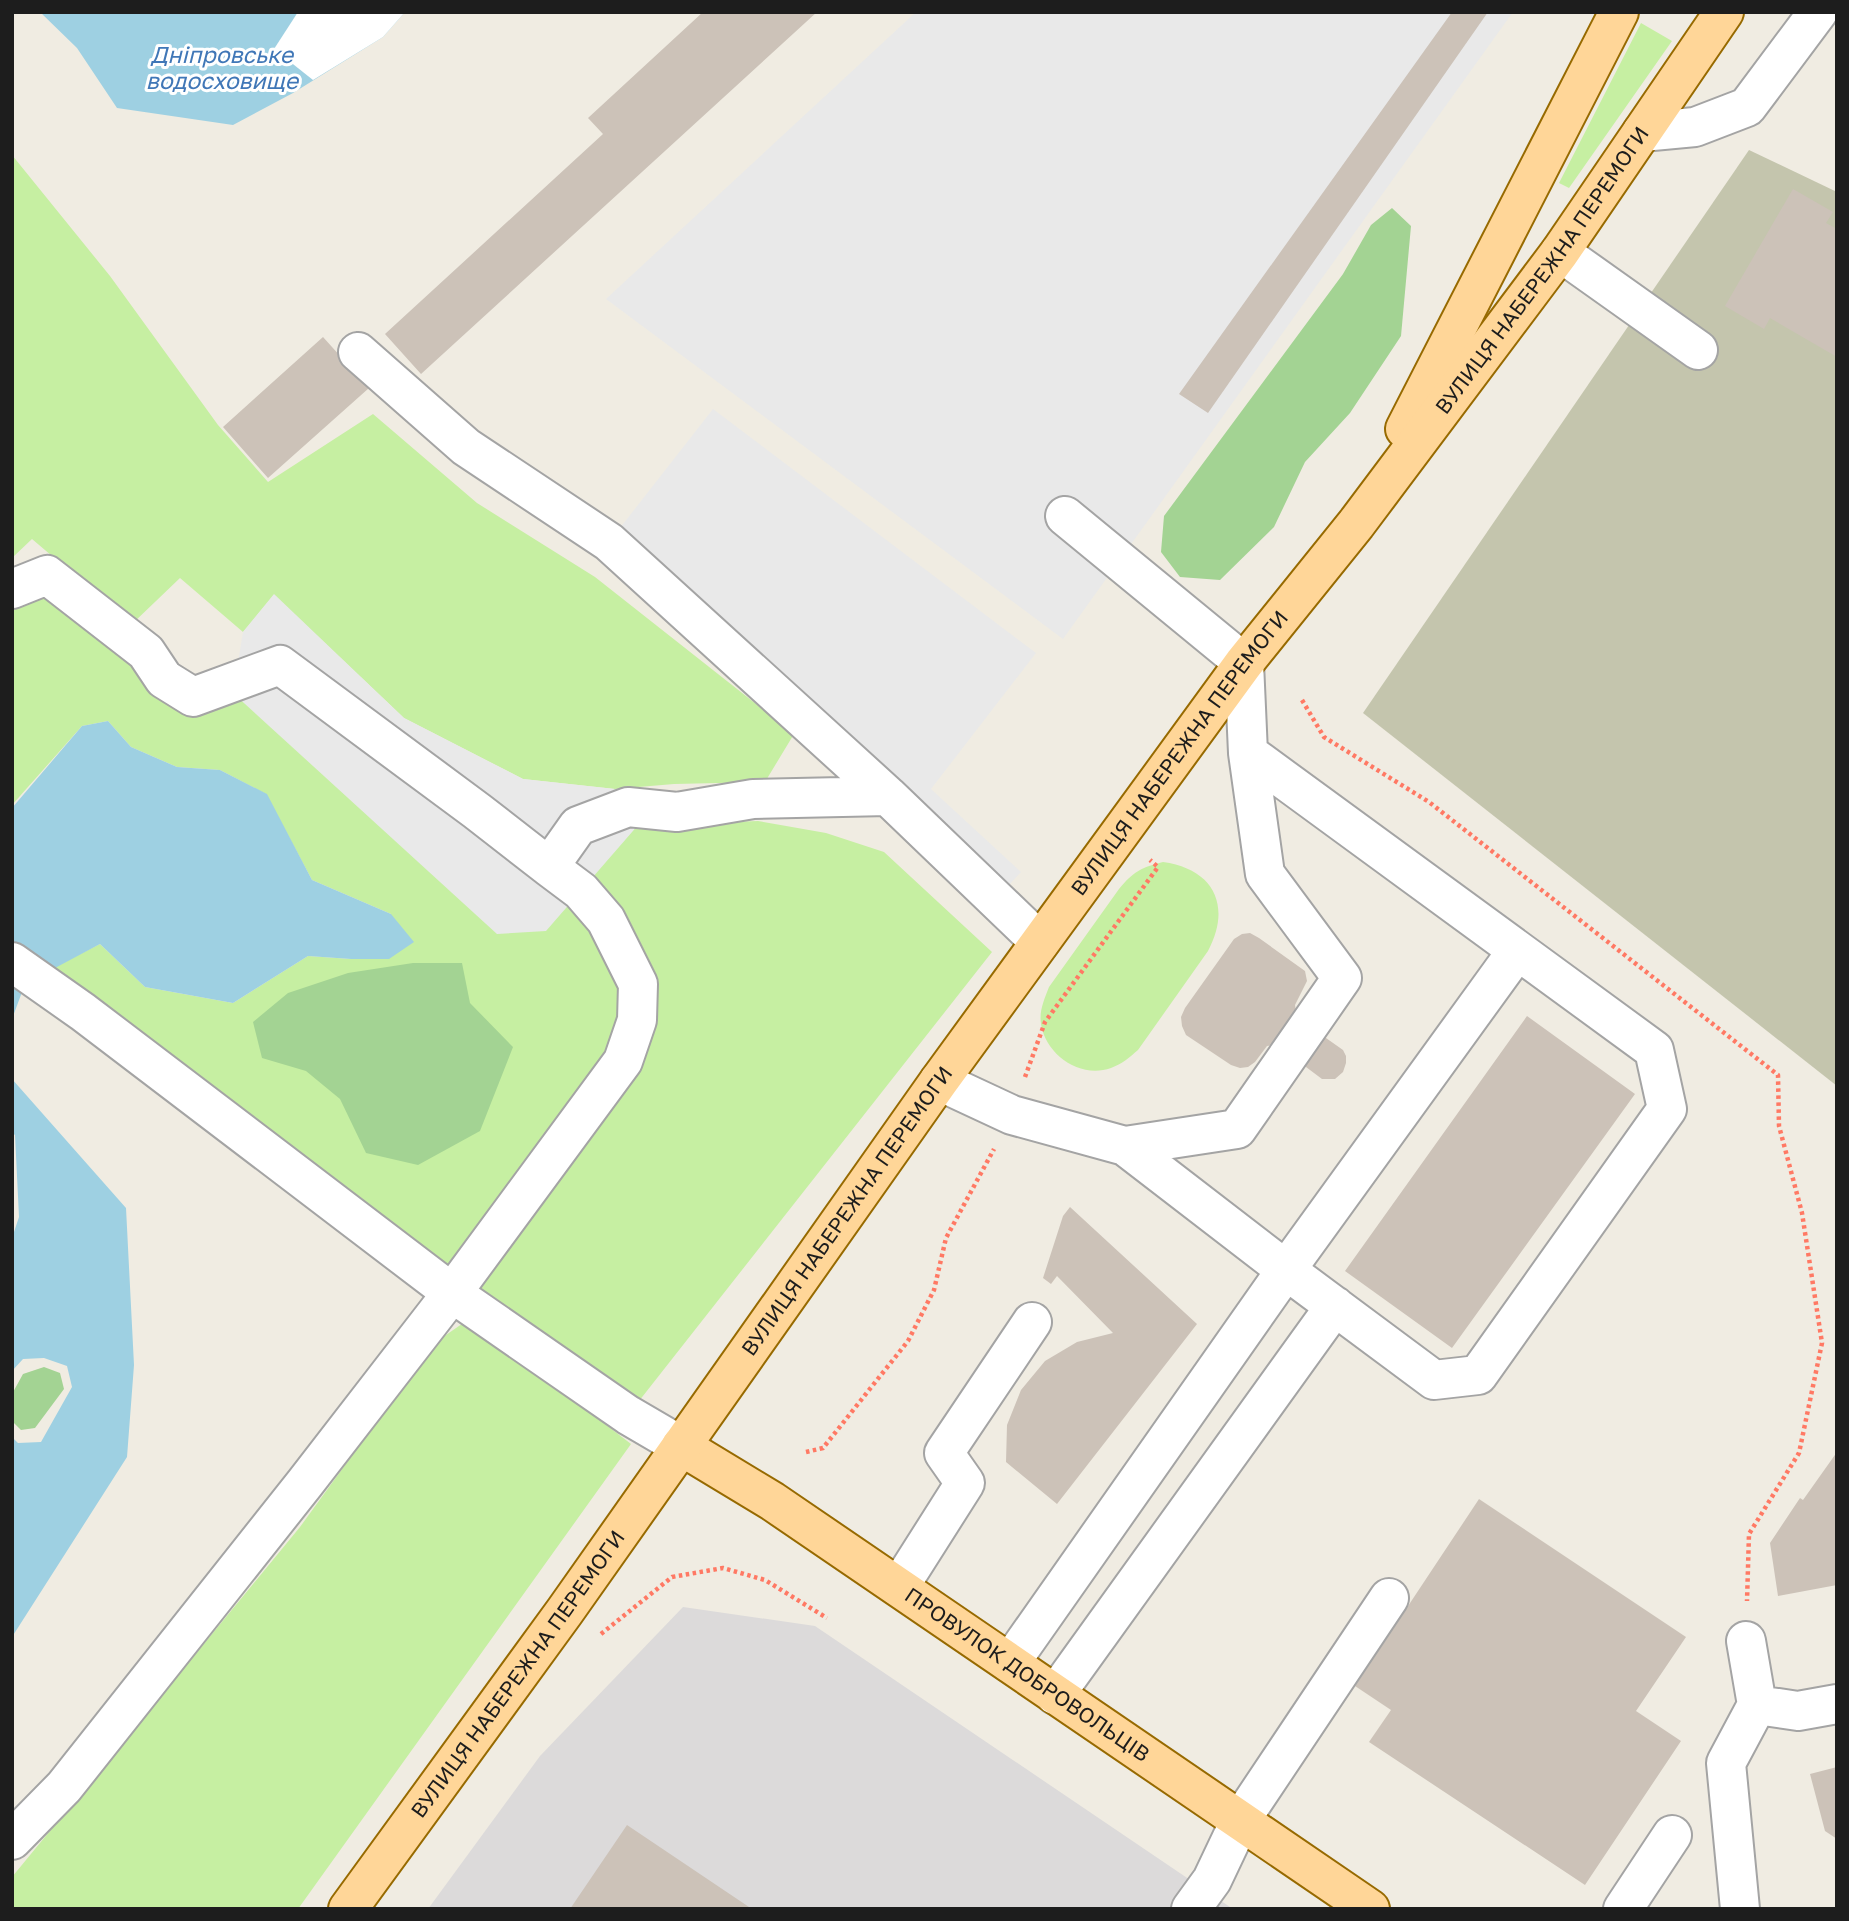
<svg xmlns="http://www.w3.org/2000/svg" width="1849" height="1921" viewBox="0 0 1849 1921" font-family="'Golos Text',sans-serif">
  <style>
    .residential { fill: #dcdada }
    .construction { fill: #c4c5ad }
    .grass { fill: #c6efa2 }
    .forest { fill: #a3d393 }
    .parking { fill: #e9e9e9 }
    .water { fill: #9ed0e2 }
    .pier { fill: #fff }
    .building { fill: #ccc2b8 }
    .lines { fill: none; stroke-linecap: round; stroke-linejoin: round }
    .minor-casing { stroke: #a4a4a4; stroke-width: 42 }
    .major-casing { stroke: #976a00; stroke-width: 42 }
    .path { stroke: #ff7964; stroke-width: 4.5; stroke-dasharray: 3.5 3.5; stroke-linecap: butt }
    .minor { stroke: #fff; stroke-width: 38 }
    .major { stroke: #ffd698; stroke-width: 38 }
    .labels { text-anchor: middle; stroke-width: 6; stroke-linejoin: round; paint-order: stroke }
    .street-label { font-size: 21px; fill: #1d1d1d; stroke: #fff }
    .water-label { font-size: 23px; font-style: italic; fill: #4077b7; stroke: #fff }
  </style>
  <rect width="100%" height="100%" fill="#f0ece2"/>
  <path class="residential" d="M 683,1607 L 815,1626 L 1233,1909 L 428,1909 L 540,1756 Z"/>
  <path class="construction" d="M 1749,150 L 1837,192 L 1837,1086 L 1363,713 Z"/>
  <path class="grass" d="M 1641,23 L 1672,41 L 1569,188 L 1559,183 Z
    M 12,155 L 110,276 L 218,425 L 268,482 L 373,414 L 477,503 L 595,577 L 794,734 L 765,782 L 674,784 L 615,789 L 523,779 L 404,718 L 274,595 L 243,632 L 180,578 L 132,624 L 32,539 L 12,558 Z
    M 47,575 L 164,679 L 233,693 L 639,824 L 679,824 L 758,821 L 826,833 L 884,852 L 992,952 L 628,1415 L 34,977 L 100,944 L 145,987 L 233,1003 L 308,956 L 351,959 L 391,914 L 312,880 L 266,794 L 220,770 L 177,767 L 131,747 L 108,721 L 82,726 L 12,805 L 12,589 Z
    M 1163,862 C 1214,869 1232,906 1208,951 L 1138,1050 C 1130,1057 1122,1064 1111,1068 C 1080,1079 1046,1055 1041,1024 C 1039,1011 1044,1000 1049,987 L 1119,889 C 1133,872 1142,867 1163,862 Z
    M 469,1319 L 631,1444 L 298,1909 L 12,1909 L 12,1877 L 300,1527 L 433,1344 Z"/>
  <path class="forest" d="M 1392,208 L 1411,226 L 1401,336 L 1350,413 L 1305,462 L 1274,527 L 1220,580 L 1180,577 L 1161,552 L 1164,516 L 1343,274 L 1371,225 Z
    M 413,963 L 462,963 L 470,1003 L 513,1047 L 480,1131 L 418,1165 L 366,1153 L 340,1099 L 306,1071 L 262,1058 L 253,1022 L 288,993 L 348,973 Z
    M 44,1367 L 60,1373 L 64,1389 L 35,1428 L 21,1430 L 12,1421 L 12,1394 L 23,1374 Z"/>
  <path class="parking" d="M 916,12 L 1513,12 L 1063,639 L 606,299 Z
    M 713,409 L 1036,653 L 931,789 L 1021,872 L 995,900 L 609,542 Z
    M 274,594 L 404,718 L 523,779 L 615,789 L 639,824 L 546,931 L 497,934 L 233,693 L 243,632 Z"/>
  <path class="water" d="M 40,12 L 405,12 L 383,37 L 293,93 L 233,125 L 117,108 L 77,48 Z
    M 108,721 L 131,747 L 177,767 L 220,770 L 267,794 L 312,880 L 391,914 L 414,942 L 389,959 L 351,959 L 308,956 L 233,1003 L 145,987 L 100,944 L 25,984 L 12,1019 L 12,808 L 82,726 Z
    M 12,1079 L 126,1208 L 134,1365 L 127,1457 L 12,1637 L 12,1437 L 18,1443 L 41,1442 L 72,1387 L 67,1366 L 44,1358 L 23,1359 L 12,1371 L 12,1238 L 19,1217 L 15,1135 L 12,1133 Z"/>
  <path class="pier" d="M 298,12 L 405,12 L 383,37 L 313,80 L 274,49 Z"/>
  <path class="building" d="M 703,12 L 817,12 L 421,374 L 385,334 L 603,134 L 588,118 Z
    M 1452,12 L 1488,12 L 1208,413 L 1179,394 Z
    M 1793,189 L 1833,212 L 1826,223 L 1837,229 L 1837,357 L 1770,318 L 1764,329 L 1725,306 Z
    M 323,337 L 369,388 L 268,478 L 223,427 Z
    M 1250,933 L 1259,938 L 1305,971 L 1307,981 L 1295,1005 L 1296,1012 L 1299,1019 L 1343,1050 L 1346,1056 L 1346,1063 L 1343,1072 L 1335,1079 L 1322,1079 L 1282,1049 L 1273,1045 L 1267,1046 L 1255,1062 L 1248,1067 L 1240,1068 L 1231,1065 L 1186,1035 L 1182,1026 L 1181,1017 L 1185,1008 L 1234,939 L 1242,934 Z
    M 1527,1016 L 1635,1094 L 1452,1348 L 1345,1271 Z
    M 1070,1207 L 1197,1324 L 1057,1504 L 1006,1462 L 1007,1425 L 1021,1390 L 1045,1361 L 1077,1342 L 1113,1333 L 1057,1276 L 1051,1284 L 1043,1278 L 1063,1216 Z
    M 1837,1452 L 1837,1585 L 1778,1596 L 1770,1543 L 1800,1498 L 1803,1500 Z
    M 1479,1499 L 1686,1637 L 1636,1711 L 1681,1741 L 1585,1885 L 1369,1742 L 1391,1710 L 1355,1686 Z
    M 1837,1767 L 1837,1839 L 1825,1831 L 1810,1774 Z
    M 627,1825 L 752,1909 L 570,1909 Z"/>
  <g class="lines">
    <defs>
      <path id="minor" d="M 1642,132 L 1695,127 L 1747,107 L 1818,12
        M 1560,252 L 1698,350
        M 358,352 L 466,447 L 609,542 L 888,796 L 1040,942
        M 12,589 L 47,575 L 146,652 L 164,679 L 193,697 L 280,665 L 477,811 L 549,867 L 578,826 L 628,807 L 677,812 L 753,799 L 888,796
        M 12,962 L 83,1012 L 452,1293 L 628,1415 L 681,1446
        M 939,1081 L 1012,1115 L 1125,1146 L 1237,1129 L 1342,978 L 1265,874 L 1248,753 L 1244,663 L 1065,516
        M 1125,1146 L 1286,1270 L 1434,1380 L 1478,1375 L 1667,1109 L 1654,1050 L 1248,753
        M 899,1587 L 965,1483 L 944,1453 L 1032,1322
        M 1010,1663 L 1286,1270 L 1517,951
        M 1055,1695 L 1335,1306
        M 1757,1705 L 1798,1711 L 1837,1704
        M 12,1840 L 64,1787 L 305,1483 L 452,1293 L 623,1061 L 637,1020 L 638,984 L 606,920 L 581,891 L 549,867
        M 1191,1909 L 1212,1880 L 1240,1821 L 1389,1598
        M 1623,1909 L 1672,1835
        M 1740,1909 L 1726,1763 L 1757,1705 L 1746,1641"/>
      <g id="major">
        <path d="M 1405,429 L 1619,12"/>
        <path id="s1" d="M 681,1446 L 772,1501 L 1370,1909"/>
        <path id="s2" d="M 348,1909 L 565,1611 L 939,1081 L 1244,663 L 1356,524 L 1560,252 L 1724,12"/>
      </g>
    </defs>
    <use href="#minor" class="minor-casing"/>
    <use href="#major" class="major-casing"/>
    <path class="path" d="M 1302,700 L 1324,737 L 1429,802 L 1778,1075 L 1779,1126 L 1802,1213 L 1822,1343 L 1799,1453 L 1749,1534 L 1747,1601
      M 1025,1077 L 1045,1022 L 1158,867 L 1150,860
      M 806,1452 L 823,1448 L 908,1341 L 934,1290 L 946,1238 L 994,1149
      M 601,1634 L 672,1577 L 723,1568 L 765,1580 L 827,1618"/>
    <use href="#minor" class="minor"/>
    <use href="#major" class="major"/>
  </g>
  <g class="labels">
    <g class="street-label">
      <text dy="7" stroke="none"><textPath href="#s2" startOffset="2028">ВУЛИЦЯ НАБЕРЕЖНА ПЕРЕМОГИ</textPath></text>
      <text dy="7" stroke="none"><textPath href="#s2" startOffset="1424">ВУЛИЦЯ НАБЕРЕЖНА ПЕРЕМОГИ</textPath></text>
      <text dy="7" stroke="none"><textPath href="#s2" startOffset="858">ВУЛИЦЯ НАБЕРЕЖНА ПЕРЕМОГИ</textPath></text>
      <text dy="7" stroke="none"><textPath href="#s2" startOffset="290">ВУЛИЦЯ НАБЕРЕЖНА ПЕРЕМОГИ</textPath></text>
      <text dy="7" stroke="none"><textPath href="#s1" startOffset="415">ПРОВУЛОК ДОБРОВОЛЬЦІВ</textPath></text>
    </g>
    <g class="water-label">
      <text x="222" y="63">Дніпровське<tspan x="222" dy="26">водосховище</tspan></text>
    </g>
  </g>
  <rect width="1849" height="1921" fill="none" stroke="#1d1d1d" stroke-width="28"/>
</svg>
